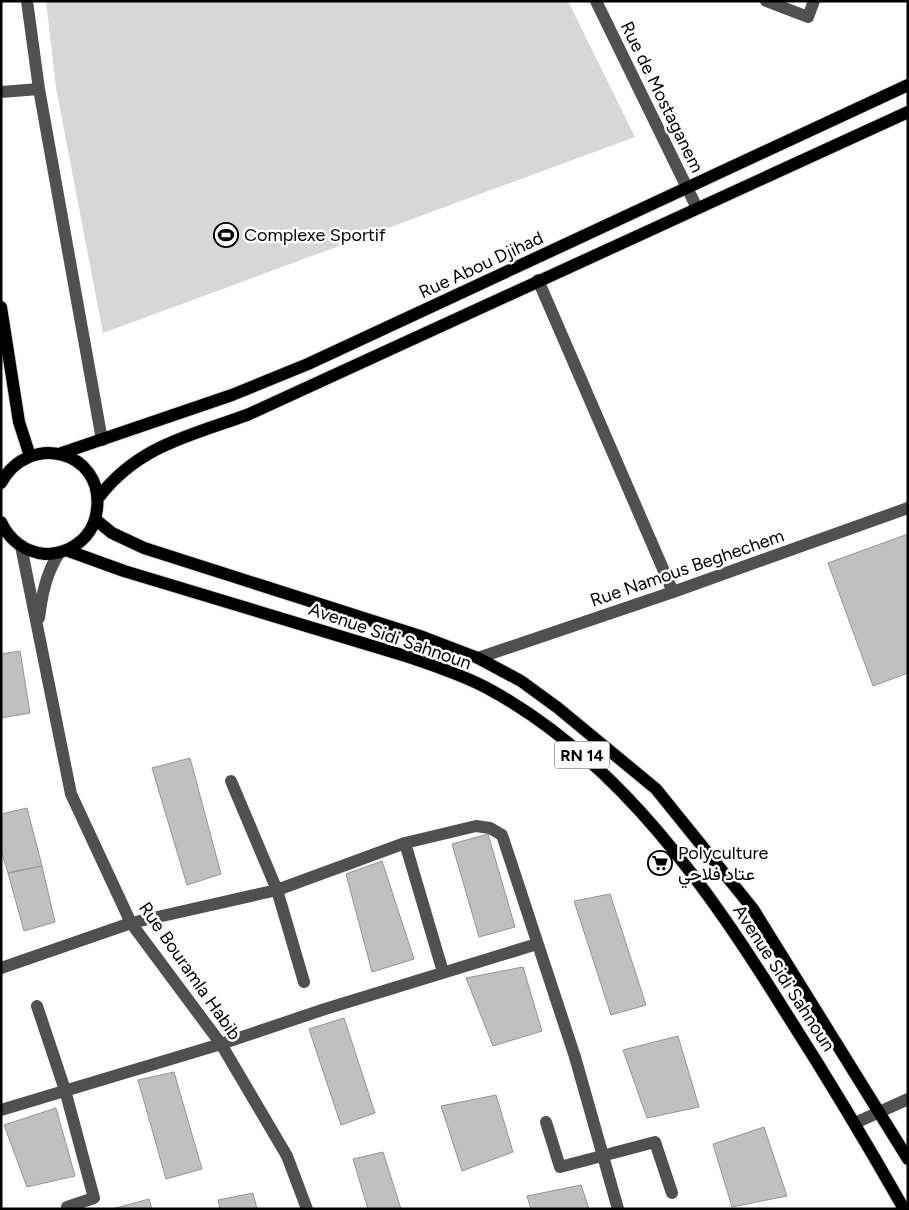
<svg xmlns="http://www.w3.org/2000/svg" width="909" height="1210" viewBox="0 0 909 1210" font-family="Figtree,Vazirmatn,sans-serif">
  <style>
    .green { fill: #d7d7d7 }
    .building { fill: #c0c0c0; stroke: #949494 }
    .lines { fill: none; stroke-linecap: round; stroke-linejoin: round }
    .major-casing { stroke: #dbdbdb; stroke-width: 14 }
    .minor { stroke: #505050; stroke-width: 12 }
    .major { stroke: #000; stroke-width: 12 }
    .labels { text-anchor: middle; stroke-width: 5; stroke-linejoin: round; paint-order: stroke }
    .shield { fill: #fff; stroke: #4c4c4c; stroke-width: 1 }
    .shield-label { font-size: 16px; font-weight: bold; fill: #000 }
    .street-label { font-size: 18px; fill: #000; stroke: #fff }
    .poi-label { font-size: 18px; fill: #000; stroke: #fff; text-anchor: start }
  </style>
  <rect width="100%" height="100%" fill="#fff"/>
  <path class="green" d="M 46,1 L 568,1 L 635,137 L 103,333 L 56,88 Z"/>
  <path class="building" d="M 908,534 L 908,673 L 873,686 L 828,563 Z
    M 20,651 L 30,713 L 1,718 L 1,654 Z
    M 190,758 L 221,874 L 187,885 L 152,768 Z
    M 27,808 L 42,866 L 8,873 L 1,850 L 1,814 Z
    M 488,834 L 515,927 L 479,937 L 452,844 Z
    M 382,861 L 414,959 L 372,972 L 346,874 Z
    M 42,866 L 55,922 L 24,931 L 8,873 Z
    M 610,894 L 646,1005 L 611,1015 L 574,901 Z
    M 523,967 L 542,1031 L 493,1046 L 466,978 Z
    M 344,1018 L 375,1113 L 341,1125 L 309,1029 Z
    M 678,1036 L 699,1107 L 647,1118 L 623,1050 Z
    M 174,1072 L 202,1169 L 166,1179 L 138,1080 Z
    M 496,1095 L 513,1152 L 462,1171 L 441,1106 Z
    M 56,1108 L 75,1176 L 27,1187 L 4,1125 Z
    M 764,1127 L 787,1196 L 732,1207 L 713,1144 Z
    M 383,1152 L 401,1209 L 368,1209 L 353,1159 Z
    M 581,1185 L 589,1209 L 531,1209 L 527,1196 Z
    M 253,1193 L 257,1209 L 220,1209 L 218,1200 Z
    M 149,1199 L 152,1209 L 112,1209 Z"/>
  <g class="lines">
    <defs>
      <path id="major" d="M 1,307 L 19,422 L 30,456
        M 59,454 L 232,395 L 308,364 L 908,85
        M 1,483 C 28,432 104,450 97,509 C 96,520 93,528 86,536 C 75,548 61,554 45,554 C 25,552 9,540 1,522
        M 99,497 C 138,446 189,436 247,415 L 908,112
        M 96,520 L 112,533 L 144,548 L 423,637 L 478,658 L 521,681 L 558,708 L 656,789 L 753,909 L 908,1159
        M 66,550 L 124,571 L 409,657 C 435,666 463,675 487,688 C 620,760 708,888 786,1013 C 827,1077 866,1142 904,1209"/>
    </defs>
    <use href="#major" class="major-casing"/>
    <path class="minor" d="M 27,1 L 39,89 L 102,440
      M 596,1 L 697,208
      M 766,1 L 808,17 L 814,1
      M 1,92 L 39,89
      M 538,280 L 673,592
      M 21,546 L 71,794 L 131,923 L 221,1044 L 287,1156 L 307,1209
      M 39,618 C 42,594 46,574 59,553
      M 478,658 L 673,592 L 908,508
      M 231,781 L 277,890 L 304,982
      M 405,843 L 443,972
      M 1,968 L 131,923 L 277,890 L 405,843 L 476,826 L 490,828 L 502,835 L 575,1057 L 618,1209
      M 37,1006 L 65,1090 L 94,1198 L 67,1207
      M 1,1110 L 221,1044 L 325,1009 L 537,944
      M 546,1122 L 560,1167 L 655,1142 L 672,1193
      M 855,1123 L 908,1099"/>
    <use href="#major" class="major"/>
  </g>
  <defs>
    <symbol id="stadium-ring" viewBox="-11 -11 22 22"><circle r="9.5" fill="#fff" stroke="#000" stroke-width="1.5"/><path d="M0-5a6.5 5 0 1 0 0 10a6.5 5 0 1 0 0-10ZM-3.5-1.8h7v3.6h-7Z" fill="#000"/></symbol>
    <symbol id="supermarket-ring" viewBox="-11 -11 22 22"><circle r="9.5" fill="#fff" stroke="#000" stroke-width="1.5"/><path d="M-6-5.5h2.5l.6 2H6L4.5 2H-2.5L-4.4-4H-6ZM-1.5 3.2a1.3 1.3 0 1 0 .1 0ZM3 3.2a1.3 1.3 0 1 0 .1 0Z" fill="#000"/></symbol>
  </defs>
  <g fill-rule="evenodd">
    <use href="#stadium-ring" x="212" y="221" width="28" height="28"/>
    <use href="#supermarket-ring" x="646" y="849" width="28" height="28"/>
  </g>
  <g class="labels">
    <rect class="shield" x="554.5" y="741.5" width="55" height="27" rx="4"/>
    <g class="shield-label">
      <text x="582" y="761">RN 14</text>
    </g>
    <g class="street-label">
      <text transform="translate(662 97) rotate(64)" y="6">Rue de Mostaganem</text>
      <text transform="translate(481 265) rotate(-25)" y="6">Rue Abou Djihad</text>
      <text transform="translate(687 568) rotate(-19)" y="6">Rue Namous Beghechem</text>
      <text transform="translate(390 636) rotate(19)" y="6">Avenue Sidi Sahnoun</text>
      <text transform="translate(190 971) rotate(55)" y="6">Rue Bouramla Habib</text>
      <text transform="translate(784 978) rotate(57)" y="6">Avenue Sidi Sahnoun</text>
    </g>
    <g class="poi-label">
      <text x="244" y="241">Complexe Sportif</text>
      <text x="678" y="859">Polyculture<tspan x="678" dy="21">عتاد فلاحي</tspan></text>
    </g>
  </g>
  <rect width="909" height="1210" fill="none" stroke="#000000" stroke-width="5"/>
</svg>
